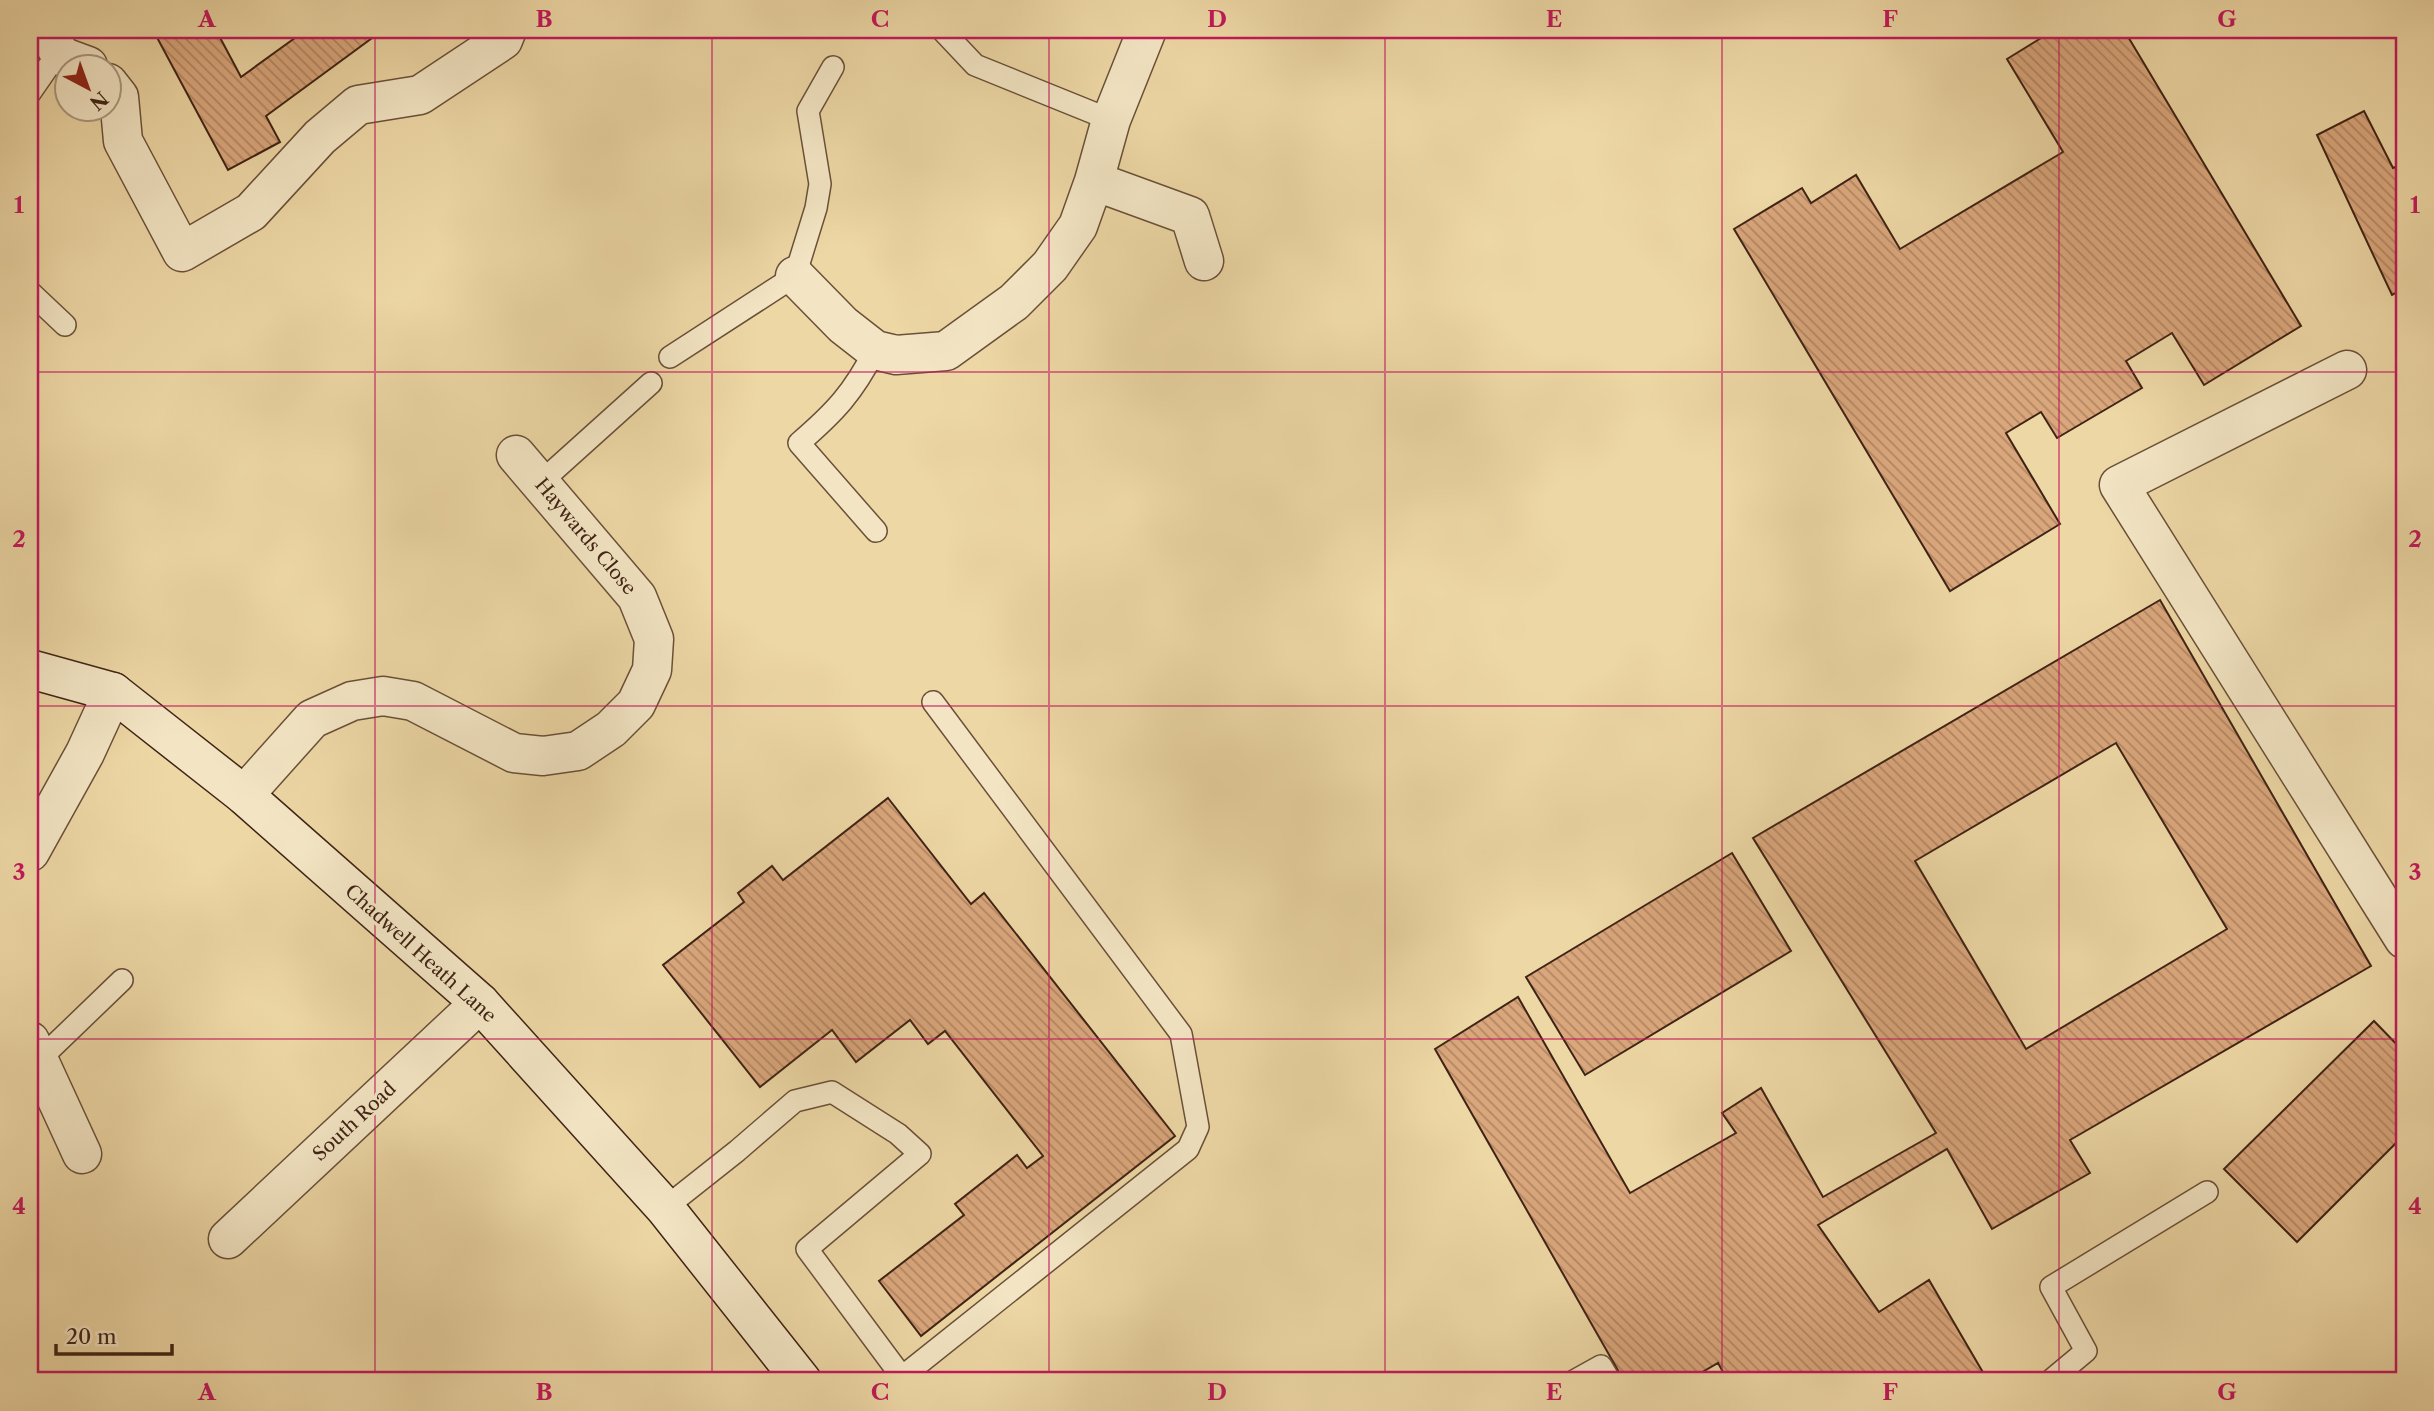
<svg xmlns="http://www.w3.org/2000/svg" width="2434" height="1411" viewBox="0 0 2434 1411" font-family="'Libre Caslon Text',serif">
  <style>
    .building { fill: url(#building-back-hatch); stroke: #3f2315; stroke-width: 2; fill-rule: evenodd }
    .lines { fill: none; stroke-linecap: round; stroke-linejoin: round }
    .lane-casing { stroke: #6a5039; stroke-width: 24 }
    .street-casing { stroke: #6a5039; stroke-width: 41 }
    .secondary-casing { stroke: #3f2315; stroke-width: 41 }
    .lane { stroke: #f3e5c4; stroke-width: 21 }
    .street { stroke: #f3e5c4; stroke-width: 38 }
    .secondary { stroke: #f3e5c4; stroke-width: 38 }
    .grid { fill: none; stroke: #c2185b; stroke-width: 2; stroke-opacity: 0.55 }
    .labels { text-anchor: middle; stroke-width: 6; stroke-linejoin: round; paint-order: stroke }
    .street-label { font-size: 19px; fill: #3f2315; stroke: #f3e5c4 }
    .neatline { fill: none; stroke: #c2185b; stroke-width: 2.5 }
    .grid-label { font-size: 23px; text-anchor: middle; font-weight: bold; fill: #c2185b }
  </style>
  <defs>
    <pattern id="building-back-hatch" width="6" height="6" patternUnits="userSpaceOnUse" patternTransform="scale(1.75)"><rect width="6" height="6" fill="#daa67c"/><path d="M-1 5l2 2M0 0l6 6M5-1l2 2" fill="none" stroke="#b28764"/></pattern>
  </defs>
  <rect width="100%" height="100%" fill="#edd7a5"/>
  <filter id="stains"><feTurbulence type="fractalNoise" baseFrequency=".00286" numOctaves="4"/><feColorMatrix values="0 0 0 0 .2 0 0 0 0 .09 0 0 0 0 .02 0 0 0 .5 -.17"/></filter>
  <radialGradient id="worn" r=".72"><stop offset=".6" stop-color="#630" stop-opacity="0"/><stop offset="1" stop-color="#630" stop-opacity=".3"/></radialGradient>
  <path class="building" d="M 153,30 L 216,30 L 241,77 L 306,30 L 383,30 L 266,116 L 280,142 L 228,170 Z
    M 2054,30 L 2083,30 L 2086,35 L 2094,30 L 2124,30 L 2301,326 L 2204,385 L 2172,333 L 2126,361 L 2142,388 L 2057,438 L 2041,412 L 2006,433 L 2060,524 L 1950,591 L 1734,229 L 1802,188 L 1811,203 L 1856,175 L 1900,249 L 2063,152 L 2007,59 Z
    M 2364,111 L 2393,168 L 2404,163 L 2404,289 L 2392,295 L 2317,135 Z
    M 2160,600 L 2371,966 L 2070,1140 L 2090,1173 L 1992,1229 L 1947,1149 L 1818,1225 L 1879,1312 L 1929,1280 L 1988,1381 L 1728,1381 L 1718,1363 L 1687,1381 L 1624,1381 L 1435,1049 L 1518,997 L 1630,1193 L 1736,1133 L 1722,1113 L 1761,1088 L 1823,1197 L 1936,1133 L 1753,838 ZM 2116,743 L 2227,929 L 2026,1049 L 1915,861 Z
    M 888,798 L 971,904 L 984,893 L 1175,1136 L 921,1336 L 879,1281 L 964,1215 L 955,1204 L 1017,1155 L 1027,1168 L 1043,1156 L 945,1031 L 928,1044 L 910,1020 L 856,1062 L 832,1030 L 760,1087 L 663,965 L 744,902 L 738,893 L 772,866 L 783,880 Z
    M 1732,853 L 1791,951 L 1585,1075 L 1526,977 Z
    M 2374,1021 L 2404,1052 L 2404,1135 L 2297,1242 L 2224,1169 Z"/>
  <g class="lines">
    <defs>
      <path id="lane" d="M 942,30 L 975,65 L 1111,120
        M 30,93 L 48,67 L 61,56
        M 30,292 L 65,325
        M 875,350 C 853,393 835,412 799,443 L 876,531
        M 670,357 L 795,276 L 816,208 L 820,184 L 808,111 L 833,67
        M 541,482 L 651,383
        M 39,1060 L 122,980
        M 665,1208 L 737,1151 L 795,1101 L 832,1092 L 898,1134 L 920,1154 L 807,1249 L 902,1377 L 1188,1149 L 1198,1127 L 1181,1034 L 933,702
        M 1574,1381 L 1601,1366 L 1610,1381
        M 2050,1381 L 2086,1351 L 2051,1287 L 2207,1192"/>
      <path id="street" d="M 46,30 L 61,56 L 88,66
        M 108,83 L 119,97 L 123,141 L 182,252 L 251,212 L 320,137 L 358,105 L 420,95 L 503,40 L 507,30
        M 1094,181 L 1190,216 L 1204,261
        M 795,276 L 843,325 L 875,350 L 896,355 L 946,351 L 1014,302 L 1050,266 L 1078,226 L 1094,181 L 1111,120 L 1147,30
        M 2347,370 L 2119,485 L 2404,939
        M 244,795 L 312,719 L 352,701 L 383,696 L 413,701 L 514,753 L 543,756 L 578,751 L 611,729 L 636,704 L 652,670 L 654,639 L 637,597 L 516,455
        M 30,852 L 85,753 L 113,692
        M 30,1041 L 82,1154
        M 228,1239 L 480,1003"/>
      <path id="secondary" d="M 30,669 L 113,692 L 244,795 L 480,1003 L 665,1208 L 802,1381"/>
    </defs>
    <use href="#lane" class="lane-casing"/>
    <use href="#street" class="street-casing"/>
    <use href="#secondary" class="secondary-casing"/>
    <use href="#lane" class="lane"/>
    <use href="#street" class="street"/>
    <use href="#secondary" class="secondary"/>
  </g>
  <path class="grid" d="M 375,30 L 375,1381M 712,30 L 712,1381M 1049,30 L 1049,1381M 1385,30 L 1385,1381M 1722,30 L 1722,1381M 2059,30 L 2059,1381M 30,372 L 2404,372M 30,706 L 2404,706M 30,1039 L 2404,1039"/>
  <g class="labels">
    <g class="street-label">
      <text transform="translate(586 536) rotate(50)" y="7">Haywards Close</text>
      <text transform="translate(421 953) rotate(42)" y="7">Chadwell Heath Lane</text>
      <text transform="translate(354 1121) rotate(-43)" y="7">South Road</text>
    </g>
  </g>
  <rect width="2434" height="1411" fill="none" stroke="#edd7a5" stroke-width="77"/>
  <g transform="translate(88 88) rotate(139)"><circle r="33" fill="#f3e5c4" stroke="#ab977e" stroke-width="2"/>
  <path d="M0-5L12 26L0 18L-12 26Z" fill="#8f2418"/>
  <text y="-10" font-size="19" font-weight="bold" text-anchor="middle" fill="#3f2315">N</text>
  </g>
  <path d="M56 1344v10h116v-10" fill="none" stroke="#3f2315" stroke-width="3.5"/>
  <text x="66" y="1344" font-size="21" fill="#3f2315" stroke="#f3e5c4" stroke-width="5" paint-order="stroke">20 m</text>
  <rect x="38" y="38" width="2358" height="1334" class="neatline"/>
  <g class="grid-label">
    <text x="207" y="27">A</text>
    <text x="544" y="27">B</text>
    <text x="880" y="27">C</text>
    <text x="1217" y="27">D</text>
    <text x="1554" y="27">E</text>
    <text x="1890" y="27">F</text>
    <text x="2227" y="27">G</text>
    <text x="19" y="213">1</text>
    <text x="2415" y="213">1</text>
    <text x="19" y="547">2</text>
    <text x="2415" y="547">2</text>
    <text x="19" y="880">3</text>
    <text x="2415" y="880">3</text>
    <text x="19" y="1214">4</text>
    <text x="2415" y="1214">4</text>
    <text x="207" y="1400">A</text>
    <text x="544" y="1400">B</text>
    <text x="880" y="1400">C</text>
    <text x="1217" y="1400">D</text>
    <text x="1554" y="1400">E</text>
    <text x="1890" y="1400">F</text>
    <text x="2227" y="1400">G</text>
  </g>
  <rect width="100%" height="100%" filter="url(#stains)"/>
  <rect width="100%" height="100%" fill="url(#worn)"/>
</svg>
